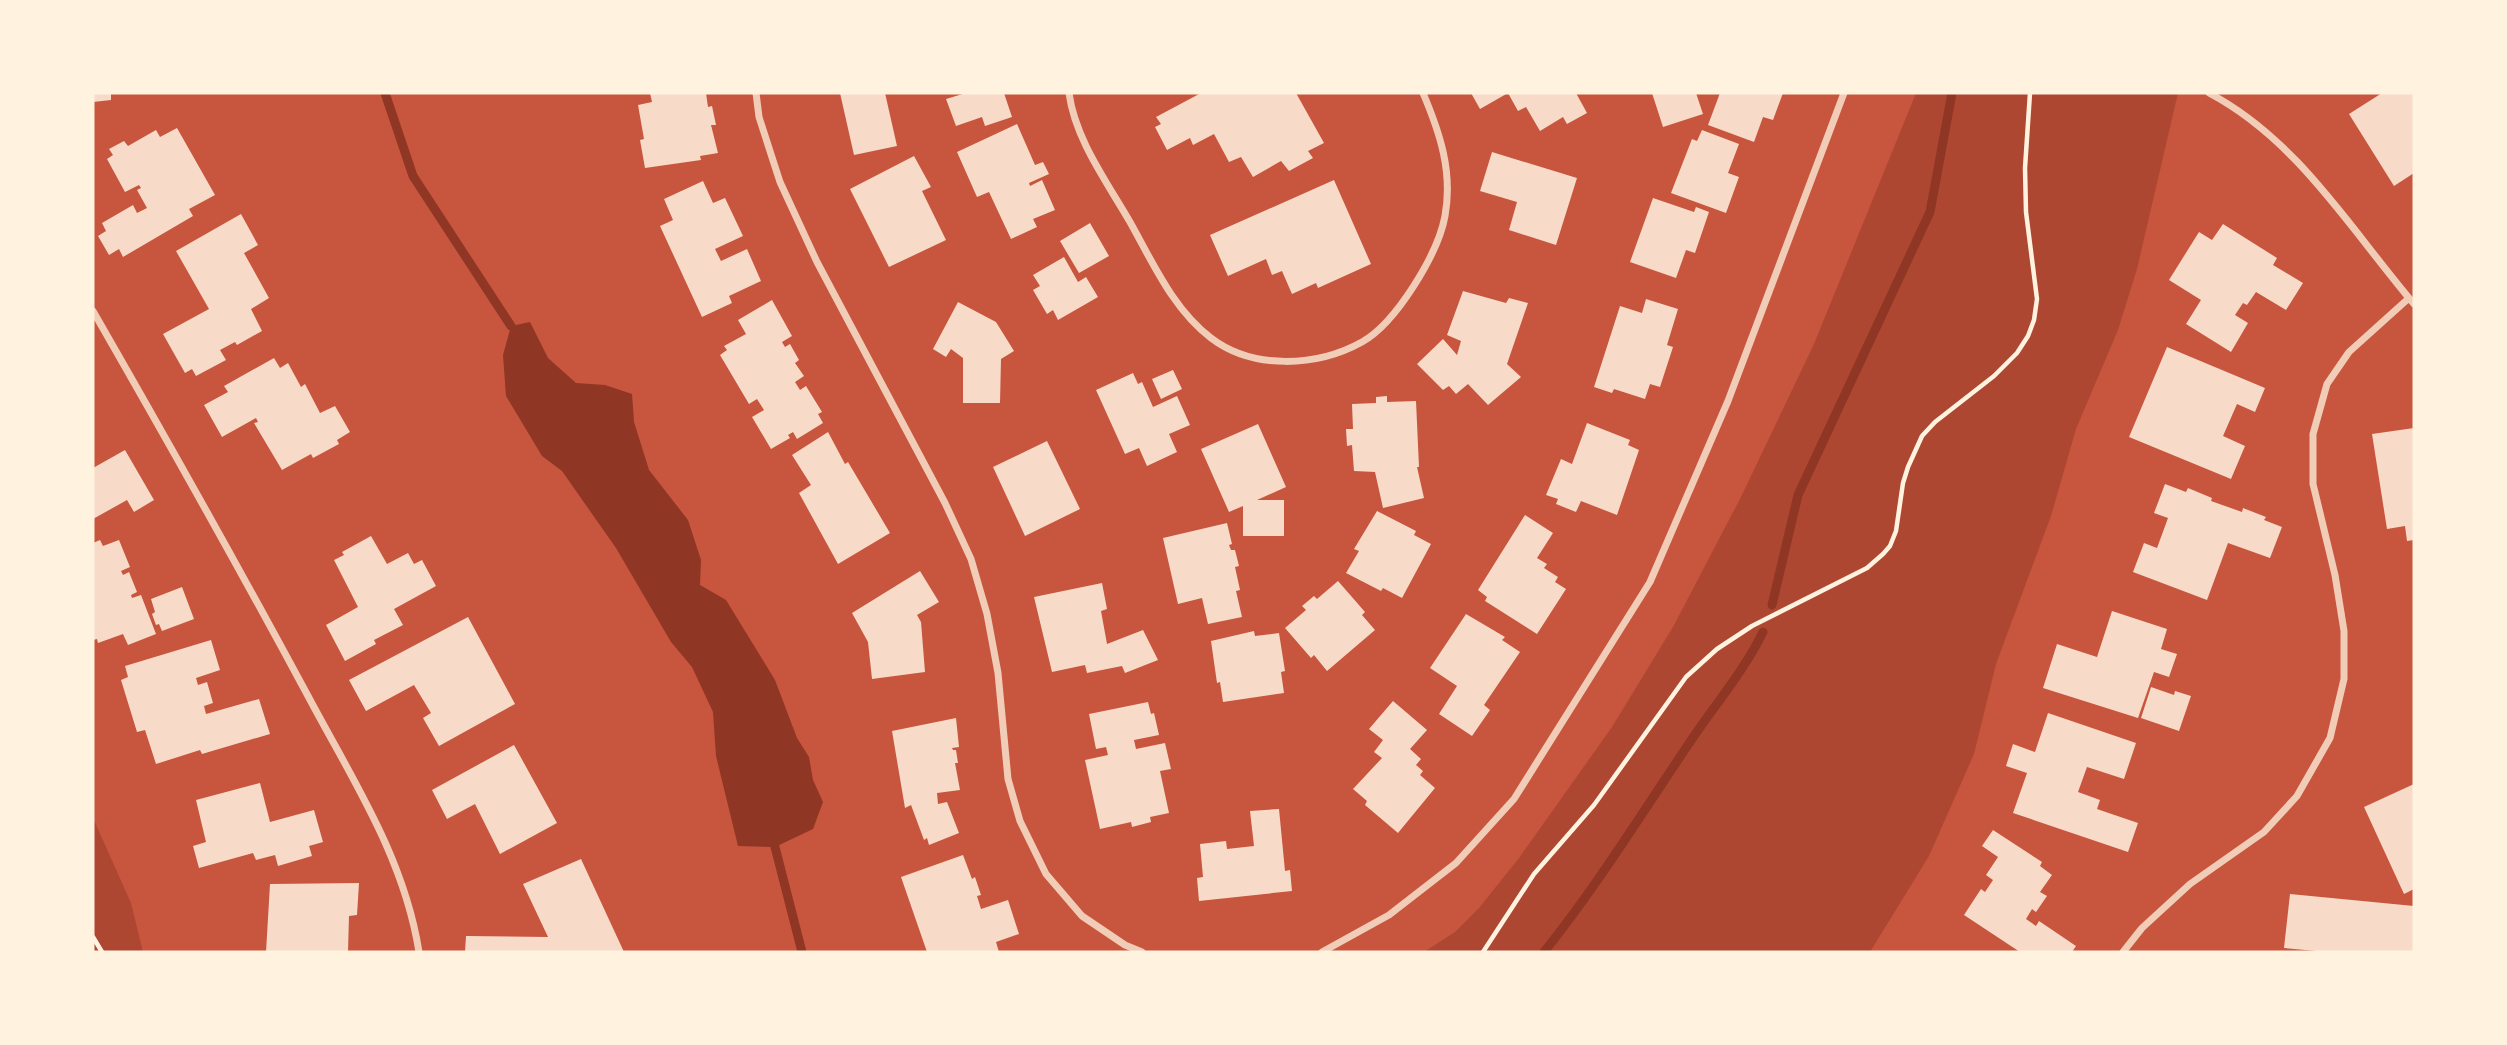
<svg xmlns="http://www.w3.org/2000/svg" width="2507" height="1045" viewBox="0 0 2507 1045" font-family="'Open Sans',sans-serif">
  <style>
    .green { fill: #ae4732 }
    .water { fill: #8f3625 }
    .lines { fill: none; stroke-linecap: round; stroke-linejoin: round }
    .stream { stroke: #8f3625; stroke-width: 9 }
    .building { fill: #f7dbc8 }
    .path { stroke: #fff3e0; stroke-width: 4.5 }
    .minor { stroke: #f1ccb7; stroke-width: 7 }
  </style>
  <rect width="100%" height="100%" fill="#c8553d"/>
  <path class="green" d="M 1916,93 L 2178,93 L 2137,269 L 2118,330 L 2076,429 L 2051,516 L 1996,664 L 1974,754 L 1929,856 L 1870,952 L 1424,952 L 1455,932 L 1479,908 L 1519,858 L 1612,727 L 1673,627 L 1741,497 L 1814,344 Z
    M 93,818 L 131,903 L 143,952 L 93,952 Z"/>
  <path class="water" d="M 530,322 L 548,358 L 576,383 L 605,385 L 632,394 L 634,422 L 649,470 L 688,520 L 701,560 L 700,585 L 726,600 L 775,680 L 797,738 L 809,757 L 813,780 L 823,802 L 813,829 L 775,847 L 738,846 L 716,756 L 713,712 L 692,667 L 671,642 L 616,548 L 562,471 L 542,456 L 506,396 L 503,355 L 511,326 Z"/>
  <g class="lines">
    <path class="stream" d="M 385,93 L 413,176 L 511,326
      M 1772,605 L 1798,495 L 1930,212 L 1952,93
      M 775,847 L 802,952
      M 1544,952 C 1597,886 1642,813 1690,742 C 1714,706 1744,671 1763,632"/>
  </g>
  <path class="building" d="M 93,93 L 111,93 L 111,100 L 93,102 Z
    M 650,93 L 706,93 L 708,107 L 712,106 L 716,125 L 711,125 L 718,153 L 700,156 L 701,160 L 645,168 L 640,140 L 644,139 L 638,105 L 652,102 Z
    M 840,93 L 885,93 L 897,146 L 854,155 Z
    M 966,93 L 1004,93 L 1012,117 L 985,126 L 982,117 L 956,126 L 946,99 Z
    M 1201,93 L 1296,93 L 1324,143 L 1308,151 L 1313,158 L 1289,171 L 1281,161 L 1253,177 L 1241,157 L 1229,162 L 1214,134 L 1193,145 L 1190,138 L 1167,150 L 1155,127 L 1161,124 L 1156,117 Z
    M 1471,93 L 1576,93 L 1587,113 L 1567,124 L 1563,117 L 1540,131 L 1526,107 L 1518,111 L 1508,93 L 1480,109 Z
    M 1652,93 L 1696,93 L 1703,114 L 1663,127 Z
    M 1720,93 L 1783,93 L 1773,120 L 1763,117 L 1754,142 L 1708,125 Z
    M 2382,93 L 2414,93 L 2414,173 L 2394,186 L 2349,114 Z
    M 1017,124 L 1035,165 L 1043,162 L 1049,174 L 1029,183 L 1030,186 L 1042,180 L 1055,210 L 1033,219 L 1037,227 L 1011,239 L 989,192 L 977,197 L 957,152 Z
    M 177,128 L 215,195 L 189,209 L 193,216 L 123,257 L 119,249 L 109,255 L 98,236 L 106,231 L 102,223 L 133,205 L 137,213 L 147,208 L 137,190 L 141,188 L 139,185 L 125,192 L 107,159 L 113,155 L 109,149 L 124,141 L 128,146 L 156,130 L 160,137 Z
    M 1702,130 L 1739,144 L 1728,173 L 1739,177 L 1726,213 L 1671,193 L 1692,139 L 1697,141 Z
    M 1492,152 L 1577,178 L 1556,245 L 1509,230 L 1517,202 L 1480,191 Z
    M 914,156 L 931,187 L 922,191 L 946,240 L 889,267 L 850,189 Z
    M 1334,180 L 1371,264 L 1318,288 L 1316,283 L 1292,294 L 1282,271 L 1272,275 L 1266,259 L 1228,276 L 1210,235 Z
    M 703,181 L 713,203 L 725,198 L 743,236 L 715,249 L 721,261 L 747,249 L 761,281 L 729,296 L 732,303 L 702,317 L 660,226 L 673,220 L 664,199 Z
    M 1653,198 L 1694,212 L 1696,207 L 1709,212 L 1695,253 L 1686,250 L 1676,278 L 1630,262 Z
    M 241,214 L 258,245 L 244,253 L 269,298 L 251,309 L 262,331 L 237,345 L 235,342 L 220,350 L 226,360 L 196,376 L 192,369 L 185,373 L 163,334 L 209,309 L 176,251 Z
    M 1090,223 L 1109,256 L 1079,273 L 1060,241 Z
    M 2223,224 L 2277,258 L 2273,265 L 2303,283 L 2286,310 L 2256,292 L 2247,305 L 2243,303 L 2235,315 L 2248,323 L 2231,352 L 2186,324 L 2201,300 L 2169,280 L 2199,232 L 2212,240 Z
    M 1064,257 L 1078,282 L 1086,277 L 1098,297 L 1058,320 L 1053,310 L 1047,314 L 1033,290 L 1040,286 L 1033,275 Z
    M 1463,291 L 1506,303 L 1509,298 L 1528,303 L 1507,364 L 1521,377 L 1488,405 L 1468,384 L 1456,394 L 1449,386 L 1443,390 L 1417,364 L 1443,339 L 1457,355 L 1461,341 L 1447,335 Z
    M 1646,299 L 1678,309 L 1667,345 L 1673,347 L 1660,387 L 1650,384 L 1645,399 L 1614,389 L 1612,393 L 1594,387 L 1620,306 L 1642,313 Z
    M 772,300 L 792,336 L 782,342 L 785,347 L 790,344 L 799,360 L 795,363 L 804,376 L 795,382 L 800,390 L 806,386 L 822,412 L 818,414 L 823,423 L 797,439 L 793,432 L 788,435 L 790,438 L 771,449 L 752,417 L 764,410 L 757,399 L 749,404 L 720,355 L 727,350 L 724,346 L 746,334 L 738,320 Z
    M 958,302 L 996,322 L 1014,351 L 1001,359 L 1000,403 L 963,403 L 963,358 L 951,349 L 946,357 L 933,349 Z
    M 2167,347 L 2265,388 L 2255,412 L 2237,404 L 2223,436 L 2245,446 L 2231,479 L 2129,437 Z
    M 274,358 L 280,368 L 288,363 L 301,387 L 305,384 L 320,413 L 335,406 L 350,432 L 337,440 L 339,444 L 313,458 L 311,454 L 282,470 L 254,423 L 258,422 L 256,418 L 222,437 L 204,405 L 228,392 L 224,386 Z
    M 1173,370 L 1182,389 L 1161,399 L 1152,379 Z
    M 1133,373 L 1138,384 L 1142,382 L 1153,407 L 1177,396 L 1190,425 L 1169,434 L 1177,452 L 1147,466 L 1139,448 L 1125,454 L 1096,390 Z
    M 1387,396 L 1387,402 L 1416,401 L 1419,467 L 1417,467 L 1424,498 L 1383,508 L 1375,472 L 1354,471 L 1352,445 L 1347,446 L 1346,429 L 1353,429 L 1352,404 L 1376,403 L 1376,397 Z
    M 1587,423 L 1630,440 L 1628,445 L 1639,450 L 1617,515 L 1581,501 L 1576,512 L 1556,504 L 1558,499 L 1546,495 L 1561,459 L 1572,464 Z
    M 1258,424 L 1286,487 L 1257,500 L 1284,500 L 1284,536 L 1243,536 L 1243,506 L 1229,512 L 1201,449 Z
    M 2414,428 L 2414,540 L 2407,541 L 2405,526 L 2387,529 L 2372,434 Z
    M 828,432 L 845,464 L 848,462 L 890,533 L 838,564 L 799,493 L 811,485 L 792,455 Z
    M 1047,441 L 1080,509 L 1025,536 L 993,467 Z
    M 125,450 L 154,500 L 134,512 L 127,500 L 93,519 L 93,468 Z
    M 2165,484 L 2186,492 L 2188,488 L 2212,498 L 2211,501 L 2242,512 L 2243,508 L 2266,517 L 2264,520 L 2282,527 L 2270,558 L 2228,543 L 2207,600 L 2133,572 L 2144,543 L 2157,548 L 2168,518 L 2154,513 Z
    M 1377,511 L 1416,531 L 1414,535 L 1431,544 L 1402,598 L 1383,588 L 1381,591 L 1346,573 L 1359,551 L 1354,549 Z
    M 1525,515 L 1553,533 L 1537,558 L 1547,564 L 1544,568 L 1558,577 L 1555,582 L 1566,589 L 1537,634 L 1485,601 L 1487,597 L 1478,590 Z
    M 1227,523 L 1232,544 L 1229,545 L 1231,550 L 1235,550 L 1239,566 L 1235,567 L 1240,590 L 1236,591 L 1242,617 L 1208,624 L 1202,598 L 1178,604 L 1163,538 Z
    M 371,536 L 387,564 L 408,553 L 414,564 L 422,560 L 436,586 L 394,609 L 403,625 L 374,640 L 376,644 L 345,661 L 326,625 L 358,607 L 334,560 L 344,555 L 342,552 Z
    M 100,540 L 103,546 L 119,540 L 130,567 L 121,571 L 123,575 L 129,572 L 137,592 L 131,595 L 132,598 L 141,595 L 156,634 L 128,645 L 123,634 L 98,643 L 97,639 L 93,640 L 93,543 Z
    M 920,571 L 939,602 L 917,615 L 921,622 L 925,672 L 872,679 L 868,642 L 852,613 Z
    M 1338,581 L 1365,612 L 1362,615 L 1375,630 L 1327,671 L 1314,655 L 1311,658 L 1285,628 L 1306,610 L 1302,606 L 1314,596 L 1317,599 Z
    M 1102,583 L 1107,609 L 1101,611 L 1107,644 L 1143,630 L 1158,660 L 1125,673 L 1122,666 L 1087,673 L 1085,665 L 1052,672 L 1034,597 Z
    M 182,587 L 194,619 L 162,631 L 159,624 L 156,625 L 152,614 L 155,612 L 151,599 Z
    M 2112,611 L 2167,629 L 2161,649 L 2177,654 L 2169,677 L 2154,672 L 2138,718 L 2043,688 L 2057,644 L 2097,657 Z
    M 1466,614 L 1505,637 L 1502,640 L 1520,652 L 1484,705 L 1490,710 L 1472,736 L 1439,714 L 1457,686 L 1430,668 Z
    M 468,617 L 515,704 L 439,746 L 423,718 L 431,713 L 414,685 L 366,711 L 349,680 Z
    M 1254,631 L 1255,636 L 1279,633 L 1285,671 L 1281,672 L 1284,693 L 1223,702 L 1220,682 L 1217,683 L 1211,641 Z
    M 211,640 L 220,670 L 196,678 L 198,685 L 207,682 L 213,703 L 204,706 L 206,714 L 259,699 L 270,734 L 202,754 L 200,750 L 156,764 L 145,730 L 137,732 L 121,680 L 128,677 L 125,666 Z
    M 2151,687 L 2174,695 L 2175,691 L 2191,696 L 2179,731 L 2141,718 Z
    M 1393,701 L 1427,730 L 1410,749 L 1421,759 L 1416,765 L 1423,771 L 1420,775 L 1435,788 L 1398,833 L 1365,805 L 1367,801 L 1353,789 L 1382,758 L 1374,752 L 1383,740 L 1369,729 Z
    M 1148,702 L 1151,714 L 1154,713 L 1159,735 L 1134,740 L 1136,749 L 1165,743 L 1171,769 L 1160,771 L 1169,813 L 1150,817 L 1151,822 L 1132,827 L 1131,822 L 1100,829 L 1085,760 L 1108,755 L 1106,747 L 1096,749 L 1089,714 Z
    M 2048,713 L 2136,743 L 2124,779 L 2087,767 L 2078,792 L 2100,800 L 2097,809 L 2138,823 L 2128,852 L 2013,813 L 2027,773 L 2006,766 L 2013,744 L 2035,752 Z
    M 956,718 L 959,747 L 952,748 L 953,750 L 956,750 L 958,763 L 955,763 L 960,790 L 937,793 L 938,804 L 947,802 L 959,833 L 929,845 L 927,838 L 924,840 L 911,805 L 905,808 L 892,731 Z
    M 514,745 L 557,823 L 500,854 L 475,804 L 447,819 L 432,790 Z
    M 260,783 L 270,822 L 314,810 L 323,842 L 309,846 L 312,856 L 278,866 L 275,855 L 256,860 L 253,853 L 199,868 L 193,846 L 206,842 L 196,800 Z
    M 2414,784 L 2414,889 L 2404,894 L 2364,807 Z
    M 1279,809 L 1285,871 L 1290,870 L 1292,891 L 1199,901 L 1197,878 L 1203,877 L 1200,844 L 1226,841 L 1227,849 L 1254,846 L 1250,811 Z
    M 1993,830 L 2042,862 L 2040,866 L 2052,875 L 2040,892 L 2047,896 L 2036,912 L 2032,909 L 2026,919 L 2036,926 L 2039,921 L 2076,946 L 2072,952 L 2020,952 L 1964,915 L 1981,889 L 1985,892 L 1993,880 L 1986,875 L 1998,857 L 1982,846 Z
    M 963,855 L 972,879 L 975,877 L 981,895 L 977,896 L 981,909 L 1008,900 L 1019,934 L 996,942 L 999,952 L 927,952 L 901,877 Z
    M 581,859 L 624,952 L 465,952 L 466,936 L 548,937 L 523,884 Z
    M 359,883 L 357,915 L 349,916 L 348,952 L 266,952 L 270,884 Z
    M 2290,894 L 2414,906 L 2414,952 L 2327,952 L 2284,948 Z"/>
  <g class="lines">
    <path class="path" d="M 93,937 L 102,952
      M 1483,952 L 1534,874 L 1594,805 L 1686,677 L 1717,649 L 1752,626 L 1867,568 L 1883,554 L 1890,546 L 1896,531 L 1903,483 L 1908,467 L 1922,436 L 1935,422 L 1994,376 L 2017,353 L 2028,336 L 2034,320 L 2037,299 L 2026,212 L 2025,168 L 2030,93"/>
    <path class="minor" d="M 756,93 L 759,117 L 780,182 L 817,262 L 945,503 L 971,559 L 987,614 L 998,673 L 1008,779 L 1020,821 L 1046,874 L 1082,916 L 1125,945 L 1142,952
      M 1069,93 C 1075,139 1107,182 1130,222 C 1153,263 1173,309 1211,338 C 1253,370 1317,367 1362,342 C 1396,323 1438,254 1445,216 C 1453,172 1440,133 1423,93
      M 2209,93 C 2298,140 2351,230 2414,304
      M 93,311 C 166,438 238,566 308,696 C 352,779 404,857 419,952
      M 1322,952 L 1389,915 L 1456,863 L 1514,799 L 1650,582 L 1728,401 L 1844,93
      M 2123,952 L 2142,928 L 2190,884 L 2264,832 L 2297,796 L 2330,738 L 2344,679 L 2344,631 L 2335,575 L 2313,484 L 2313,434 L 2327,384 L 2349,352 L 2409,298"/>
  </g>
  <rect width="2507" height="1045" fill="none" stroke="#fff3e0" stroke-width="189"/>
</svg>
